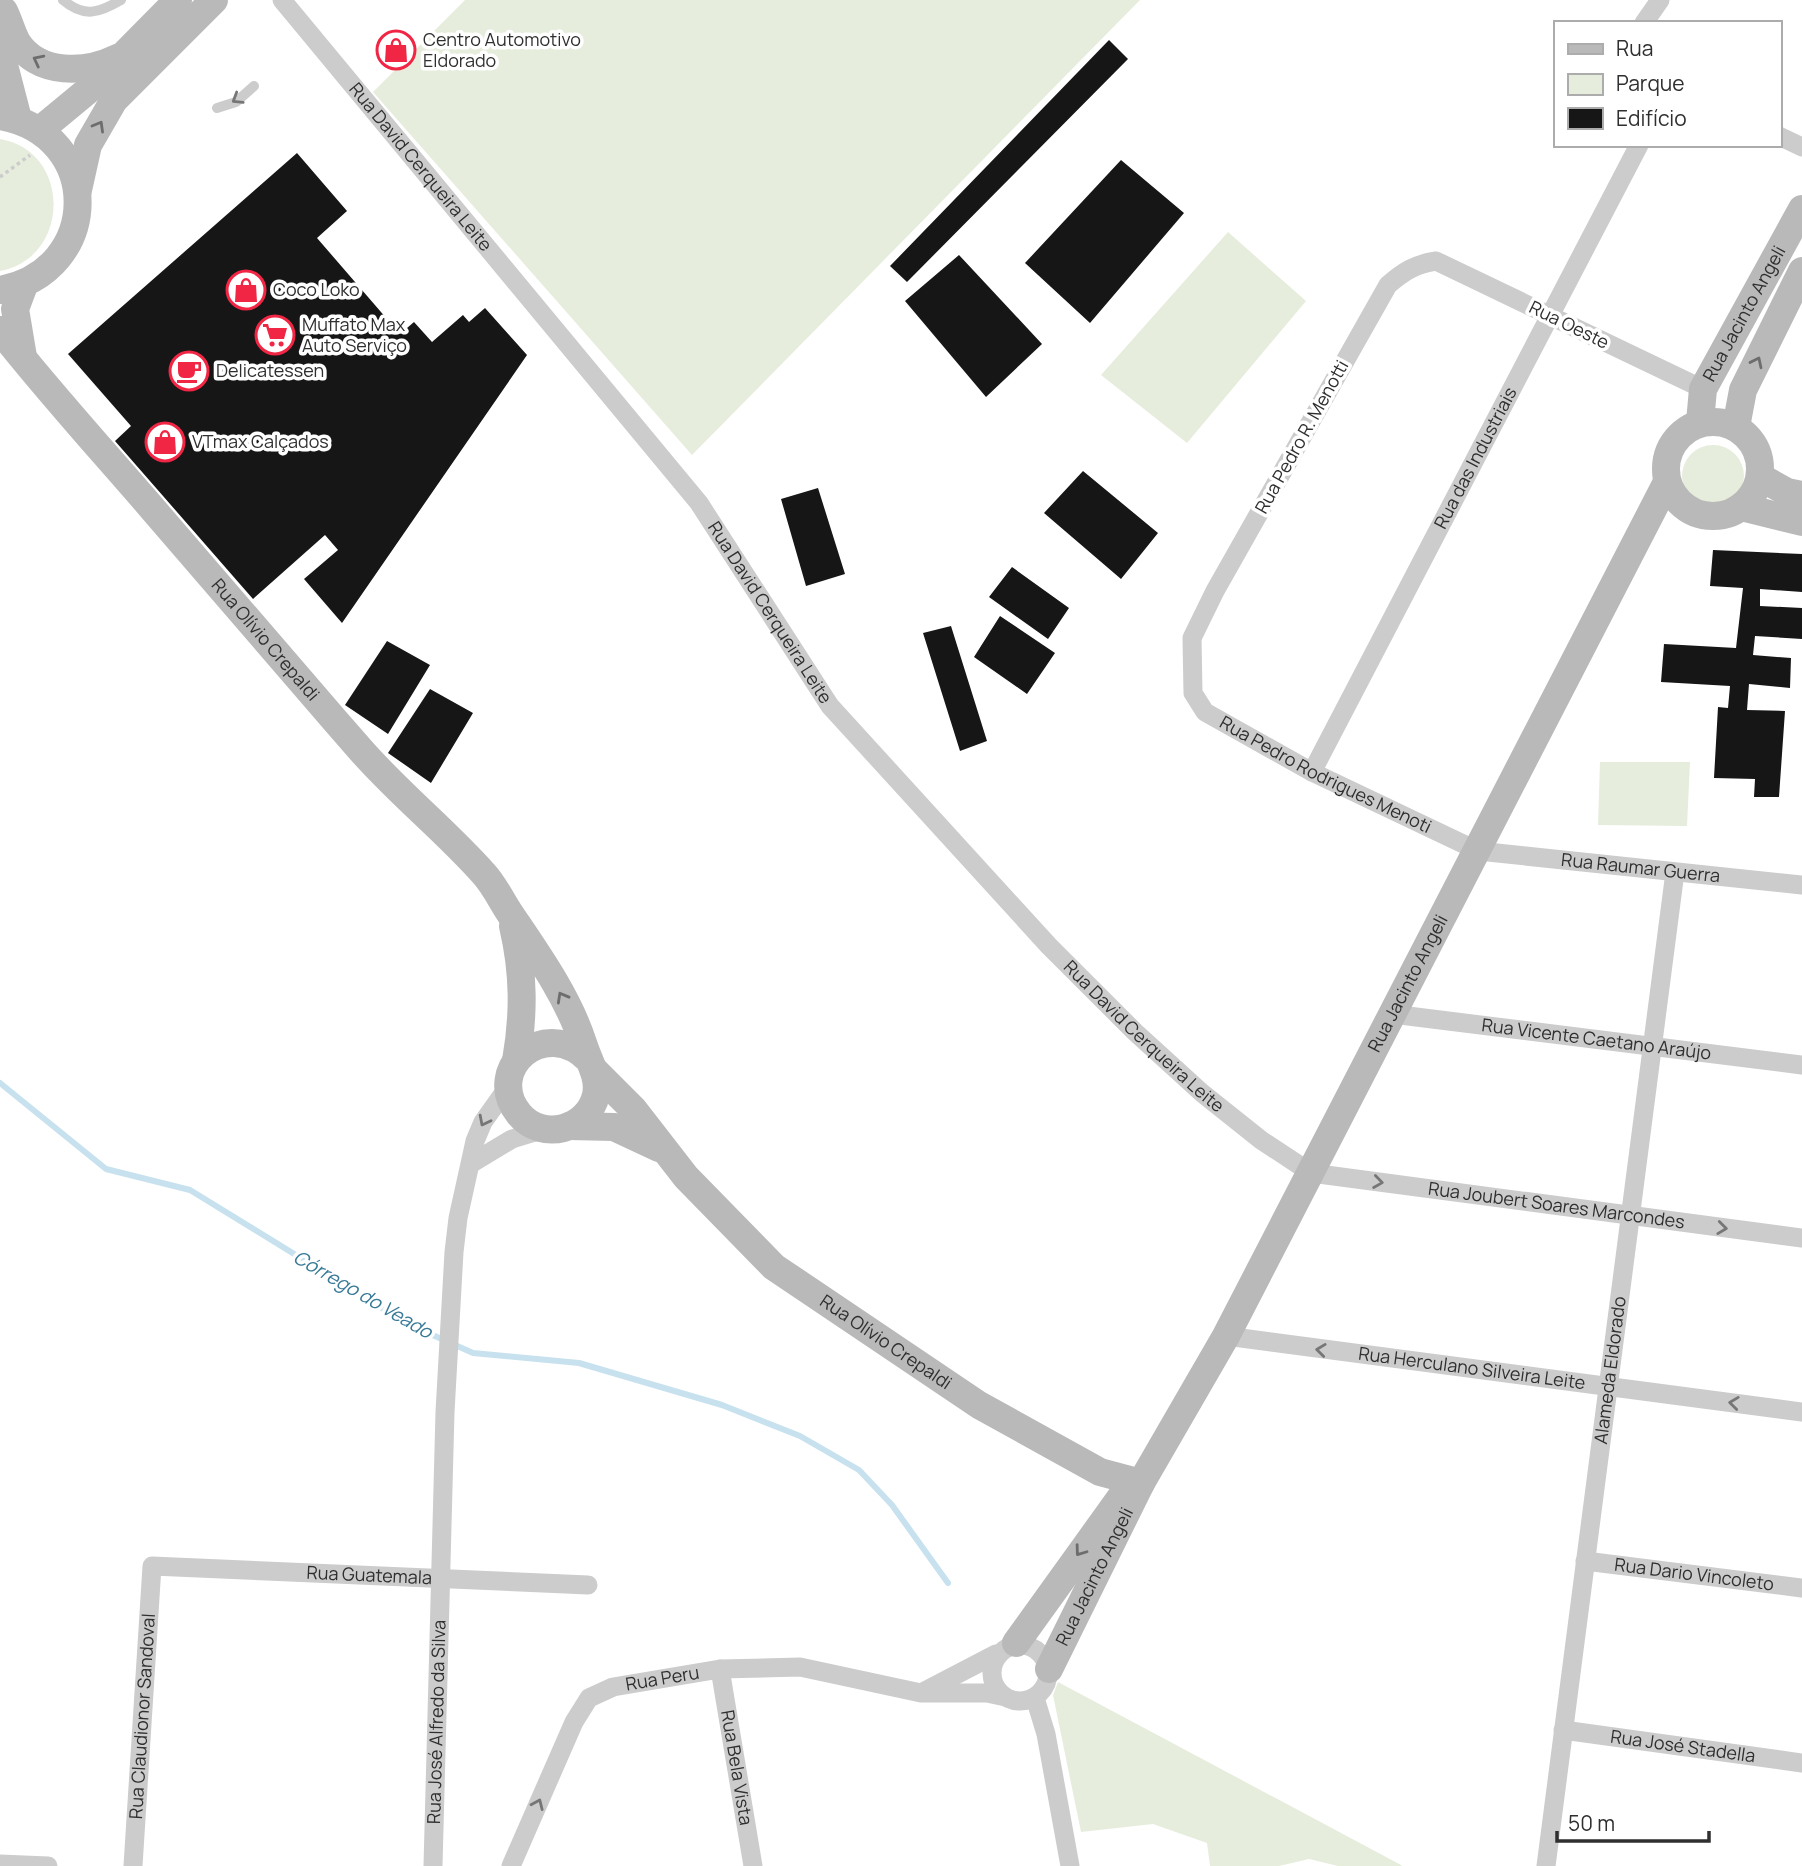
<svg xmlns="http://www.w3.org/2000/svg" width="1802" height="1866" viewBox="0 0 1802 1866" font-family="Manrope,sans-serif">
  <style>
    .green { fill: #e6eddc }
    .lines { fill: none; stroke-linecap: round; stroke-linejoin: round }
    .stream { stroke: #c7e2ee; stroke-width: 6 }
    .building { fill: #161616 }
    .path { stroke: #ccc; stroke-width: 3.5; stroke-dasharray: 3.5 3.5; stroke-linecap: butt }
    .lane { stroke: #ccc; stroke-width: 10 }
    .street { stroke: #ccc; stroke-width: 19 }
    .secondary { stroke: #b9b9b9; stroke-width: 28 }
    .oneway { stroke: #6d6d6d }
    .oneway2 { stroke: #767676 }
    .labels { text-anchor: middle; stroke-width: 7; stroke-linejoin: round; paint-order: stroke }
    .poi-label { font-size: 18px; fill: #2f2f2f; stroke: #fff; text-anchor: start }
    .street-label { font-size: 18px; fill: #2f2f2f; stroke: #fff }
    .water-label { font-size: 19px; font-style: italic; fill: #377997; stroke: #fff }
  </style>
  <rect width="100%" height="100%" fill="#fff"/>
  <path class="green" d="M 465,0 L 1140,0 L 692,455 L 373,92 Z
    M 0,139 C 72,151 71,258 0,271 Z
    M 1228,232 L 1306,301 L 1187,443 L 1101,375 Z
    M1682 476a31 31 0 1 1 62 0a31 31 0 1 1-62 0Z
    M 1600,762 L 1690,762 L 1687,826 L 1598,825 Z
    M 1058,1682 L 1401,1865 L 1402,1866 L 1338,1866 L 1309,1859 L 1279,1866 L 1210,1866 L 1207,1843 L 1153,1824 L 1081,1832 L 1053,1695 Z"/>
  <g class="lines">
    <path class="stream" d="M 0,1083 L 106,1169 L 190,1190 L 408,1324 L 473,1353 L 579,1363 L 722,1405 L 800,1436 L 859,1470 L 892,1505 L 948,1583"/>
  </g>
  <path class="building" d="M 1109,40 L 1128,59 L 907,282 L 890,266 Z
    M 297,153 L 347,211 L 317,238 L 400,334 L 414,322 L 432,342 L 463,315 L 469,322 L 485,308 L 527,355 L 342,623 L 304,579 L 338,550 L 325,535 L 253,599 L 115,441 L 131,426 L 68,354 Z
    M 1121,160 L 1184,213 L 1090,323 L 1025,263 Z
    M 959,255 L 1042,344 L 986,397 L 905,301 Z
    M 1083,471 L 1158,533 L 1121,579 L 1044,513 Z
    M 818,488 L 845,574 L 806,586 L 781,499 Z
    M 1713,550 L 1802,554 L 1802,592 L 1760,589 L 1760,606 L 1802,608 L 1802,639 L 1755,636 L 1753,655 L 1791,658 L 1790,688 L 1749,684 L 1747,710 L 1785,711 L 1779,797 L 1754,797 L 1755,779 L 1714,778 L 1718,707 L 1728,708 L 1730,686 L 1661,682 L 1664,644 L 1736,648 L 1743,588 L 1710,586 Z
    M 1012,567 L 1069,608 L 1048,639 L 989,597 Z
    M 1000,616 L 1055,653 L 1027,694 L 974,657 Z
    M 951,626 L 987,741 L 960,751 L 923,633 Z
    M 387,641 L 430,665 L 388,734 L 345,705 Z
    M 430,689 L 473,713 L 431,783 L 388,753 Z"/>
  <g class="lines">
    <path class="path" d="M 0,177 L 30,155"/>
    <path class="lane" d="M 63,0 C 84,18 99,13 121,0
      M 217,108 L 236,102 L 254,86"/>
    <g class="street">
      <path id="s1" d="M 282,0 L 699,503 L 830,706 L 1049,946 L 1135,1032 L 1202,1093 L 1261,1140 L 1311,1173 L 1802,1238"/>
      <path d="M 1644,23 L 1660,0"/>
      <path d="M 1779,136 L 1802,147"/>
      <path id="s2" d="M 1703,389 L 1436,261 C 1415,264 1403,272 1388,285 L 1215,591 L 1192,638 L 1193,693 L 1205,712 L 1312,772 L 1478,851 L 1802,885"/>
      <path id="s3" d="M 1312,772 L 1639,145"/>
      <path id="s4" d="M 1392,1014 L 1802,1065"/>
      <path d="M 472,1163 L 512,1139 L 545,1129"/>
      <path id="s5" d="M 1226,1336 L 1802,1412"/>
      <path id="s6" d="M 1585,1561 L 1802,1588"/>
      <circle cx="1020" cy="1673" r="28"/>
      <path id="s7" d="M 720,1669 L 753,1866"/>
      <path d="M 925,1691 L 996,1654"/>
      <path d="M 1035,1698 L 1046,1734 L 1070,1866"/>
      <path id="s8" d="M 1563,1730 L 1802,1763"/>
      <path d="M 0,1864 L 48,1866"/>
      <path id="s9" d="M 133,1866 L 152,1566 L 588,1585"/>
      <path id="s10" d="M 433,1866 L 445,1412 L 454,1252 L 458,1218 L 475,1141 L 483,1122 L 510,1084"/>
      <path id="s11" d="M 511,1866 L 574,1722 L 589,1698 L 613,1687 L 720,1669 L 800,1667 L 921,1693 L 987,1693 L 1001,1696"/>
      <path id="s12" d="M 1546,1866 L 1675,872"/>
    </g>
    <g class="secondary">
      <path d="M 4,11 C 9,21 12,33 17,42 C 39,76 86,73 117,58"/>
      <path d="M 4,19 L 4,65 L 18,119"/>
      <path d="M 0,116 C 104,134 103,271 0,290"/>
      <path d="M 40,130 L 92,87 L 178,0"/>
      <path d="M 78,190 L 88,145 L 114,100 L 214,0"/>
      <path id="s13" d="M 0,330 C 48,391 100,448 151,507 C 220,587 289,668 359,748 C 398,793 445,830 484,874 C 495,886 502,902 511,915 C 538,955 568,997 583,1043 C 588,1060 600,1077 596,1095 C 588,1130 542,1142 519,1114 C 483,1069 545,1015 589,1060"/>
      <path d="M 23,357 L 15,309 L 24,285"/>
      <circle cx="1713" cy="469" r="47"/>
      <path id="s14" d="M 1700,422 L 1703,389 L 1802,209"/>
      <path d="M 1736,427 L 1743,390 L 1802,271"/>
      <path d="M 1760,477 L 1787,492 L 1802,495"/>
      <path d="M 1741,507 L 1802,522"/>
      <path d="M 513,926 C 524,973 524,1015 516,1061"/>
      <path id="s15" d="M 594,1070 L 634,1110 L 686,1177 L 774,1267 L 979,1405 L 1100,1472 L 1141,1483"/>
      <path d="M 569,1126 L 614,1127 L 659,1148"/>
      <path d="M 1016,1643 L 1121,1497"/>
      <path id="s16" d="M 1049,1669 L 1141,1483 L 1226,1336 L 1667,482"/>
    </g>
  </g>
  <defs><path id="oneway-chevron" d="M-2-3.5L2.5 0L-2 3.5" fill="none" stroke-width="1.6" stroke-linecap="round" stroke-linejoin="round" transform="scale(1.75)"/></defs>
  <g class="oneway">
    <use href="#oneway-chevron" transform="translate(38 60) rotate(-153)"/>
    <use href="#oneway-chevron" transform="translate(99 126) rotate(-60)"/>
    <use href="#oneway-chevron" transform="translate(1757 362) rotate(-64)"/>
    <use href="#oneway-chevron" transform="translate(562 997) rotate(-119)"/>
    <use href="#oneway-chevron" transform="translate(1080 1551) rotate(126)"/>
  </g>
  <g class="oneway2">
    <use href="#oneway-chevron" transform="translate(237 99) rotate(148)"/>
    <use href="#oneway-chevron" transform="translate(484 1121) rotate(117)"/>
    <use href="#oneway-chevron" transform="translate(1378 1182) rotate(8)"/>
    <use href="#oneway-chevron" transform="translate(1722 1228) rotate(7)"/>
    <use href="#oneway-chevron" transform="translate(1321 1350) rotate(-173)"/>
    <use href="#oneway-chevron" transform="translate(1734 1403) rotate(-173)"/>
    <use href="#oneway-chevron" transform="translate(538 1804) rotate(-66)"/>
  </g>
  <defs>
    <symbol id="shop-ring" viewBox="-11 -11 22 22"><circle r="9.5" fill="#fff" stroke="#f12645" stroke-width="1.5"/><path d="M-5-2.5h2.3a2.7 3.5 0 0 1 5.4 0H5L5.5 6h-11ZM-1.5-2.5h3a1.5 2.3 0 0 0-3 0Z" fill="#f12645"/></symbol>
    <symbol id="supermarket-ring" viewBox="-11 -11 22 22"><circle r="9.5" fill="#fff" stroke="#f12645" stroke-width="1.5"/><path d="M-6-5.5h2.5l.6 2H6L4.5 2H-2.5L-4.4-4H-6ZM-1.5 3.2a1.3 1.3 0 1 0 .1 0ZM3 3.2a1.3 1.3 0 1 0 .1 0Z" fill="#f12645"/></symbol>
    <symbol id="cafe-ring" viewBox="-11 -11 22 22"><circle r="9.5" fill="#fff" stroke="#f12645" stroke-width="1.5"/><path d="M-5.5-4.5H6V0H3Q3 3.5 0 3.5H-2.5Q-5.5 3.5-5.5 0ZM3-3.2v2h1.7v-2ZM-6 4.5H4V6H-6Z" fill="#f12645"/></symbol>
  </defs>
  <g fill-rule="evenodd">
    <use href="#shop-ring" x="374" y="28" width="44" height="44"/>
    <use href="#shop-ring" x="224" y="268" width="44" height="44"/>
    <use href="#supermarket-ring" x="253" y="313" width="44" height="44"/>
    <use href="#cafe-ring" x="167" y="349" width="44" height="44"/>
    <use href="#shop-ring" x="143" y="420" width="44" height="44"/>
  </g>
  <g class="labels">
    <g class="poi-label">
      <text x="423" y="46">Centro Automotivo<tspan x="423" dy="21">Eldorado</tspan></text>
      <text x="273" y="296">Coco Loko</text>
      <text x="302" y="331">Muffato Max<tspan x="302" dy="21">Auto Serviço</tspan></text>
      <text x="216" y="377">Delicatessen</text>
      <text x="192" y="448">VTmax Calçados</text>
    </g>
    <g class="street-label">
      <text dy="6" stroke="none"><textPath href="#s1" startOffset="217">Rua David Cerqueira Leite</textPath></text>
      <text dy="6" stroke="none"><textPath href="#s14" startOffset="119">Rua Jacinto Angeli</textPath></text>
      <text transform="translate(1569 325) rotate(26)" y="6">Rua Oeste</text>
      <text transform="translate(1302 437) rotate(-61)" y="6">Rua Pedro R. Menotti</text>
      <text dy="6" stroke="none"><textPath href="#s3" startOffset="354">Rua das Industriais</textPath></text>
      <text dy="6" stroke="none"><textPath href="#s1" startOffset="784">Rua David Cerqueira Leite</textPath></text>
      <text dy="6" stroke="none"><textPath href="#s13" startOffset="408">Rua Olívio Crepaldi</textPath></text>
      <text dy="6" stroke="none"><textPath href="#s2" startOffset="968">Rua Pedro Rodrigues Menoti</textPath></text>
      <text dy="6" stroke="none"><textPath href="#s2" startOffset="1302">Rua Raumar Guerra</textPath></text>
      <text dy="6" stroke="none"><textPath href="#s16" startOffset="774">Rua Jacinto Angeli</textPath></text>
      <text dy="6" stroke="none"><textPath href="#s1" startOffset="1351">Rua David Cerqueira Leite</textPath></text>
      <text dy="6" stroke="none"><textPath href="#s4" startOffset="206">Rua Vicente Caetano Araújo</textPath></text>
      <text dy="6" stroke="none"><textPath href="#s1" startOffset="1815">Rua Joubert Soares Marcondes</textPath></text>
      <text dy="6" stroke="none"><textPath href="#s15" startOffset="402">Rua Olívio Crepaldi</textPath></text>
      <text dy="6" stroke="none"><textPath href="#s5" startOffset="248">Rua Herculano Silveira Leite</textPath></text>
      <text dy="6" stroke="none"><textPath href="#s12" startOffset="500">Alameda Eldorado</textPath></text>
      <text dy="6" stroke="none"><textPath href="#s6" startOffset="110">Rua Dario Vincoleto</textPath></text>
      <text dy="6" stroke="none"><textPath href="#s9" startOffset="518">Rua Guatemala</textPath></text>
      <text dy="6" stroke="none"><textPath href="#s16" startOffset="103">Rua Jacinto Angeli</textPath></text>
      <text dy="6" stroke="none"><textPath href="#s11" startOffset="262">Rua Peru</textPath></text>
      <text dy="6" stroke="none"><textPath href="#s9" startOffset="150">Rua Claudionor Sandoval</textPath></text>
      <text dy="6" stroke="none"><textPath href="#s10" startOffset="144">Rua José Alfredo da Silva</textPath></text>
      <text dy="6" stroke="none"><textPath href="#s8" startOffset="121">Rua José Stadella</textPath></text>
      <text dy="6" stroke="none"><textPath href="#s7" startOffset="100">Rua Bela Vista</textPath></text>
    </g>
    <g class="water-label">
      <text transform="translate(363 1294) rotate(30)" y="7">Córrego do Veado</text>
    </g>
  </g>
  <rect x="1554" y="21" width="228" height="126" fill="#ffffff" stroke="#acacac" stroke-width="2"/>
  <rect x="1568" y="44" width="35" height="10" fill="#b9b9b9" stroke="#acacac" stroke-width="2"/>
  <text x="1616" y="56" font-size="21" fill="#2f2f2f">Rua</text>
  <rect x="1568" y="74" width="35" height="21" fill="#e6eddc" stroke="#acacac" stroke-width="2"/>
  <text x="1616" y="91" font-size="21" fill="#2f2f2f">Parque</text>
  <rect x="1568" y="108" width="35" height="21" fill="#161616" stroke="#acacac" stroke-width="2"/>
  <text x="1616" y="126" font-size="21" fill="#2f2f2f">Edifício</text>
  <path d="M1557 1831v10h152v-10" fill="none" stroke="#2f2f2f" stroke-width="3.5"/>
  <text x="1568" y="1831" font-size="21" fill="#2f2f2f" stroke="#ffffff" stroke-width="5" paint-order="stroke">50 m</text>
</svg>
